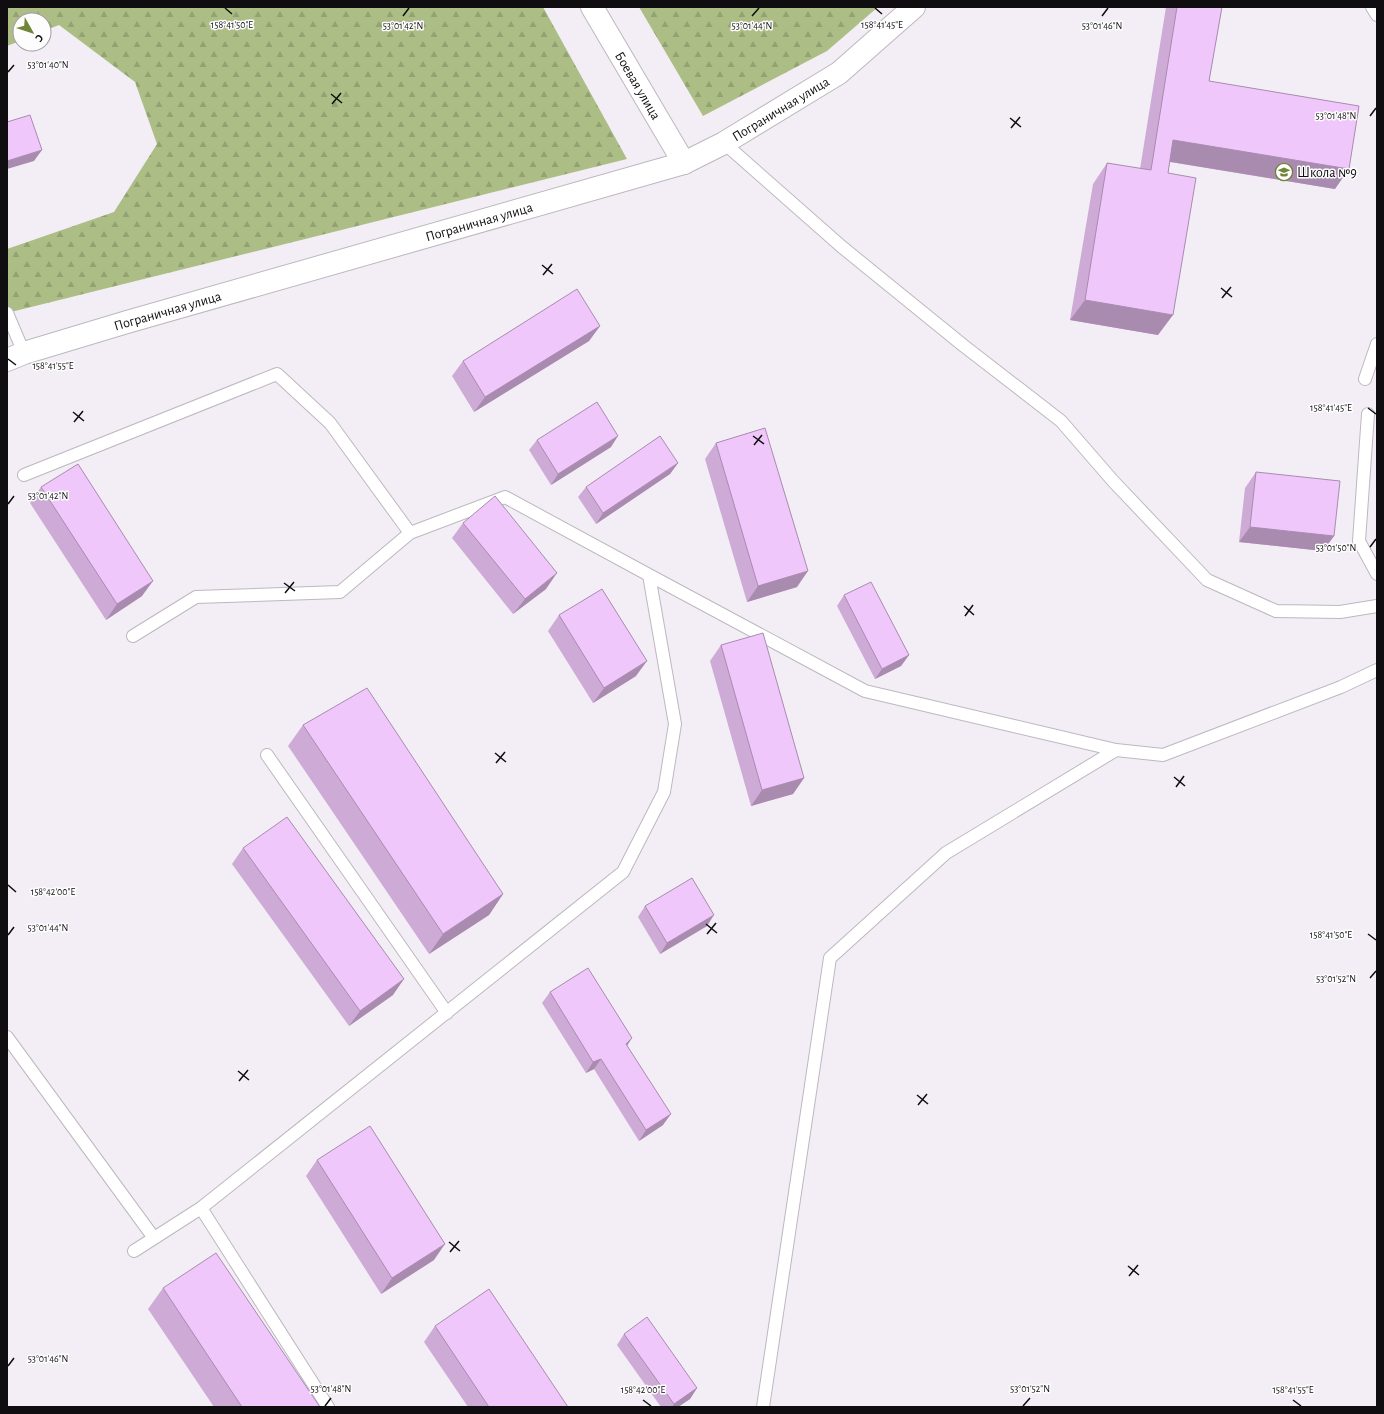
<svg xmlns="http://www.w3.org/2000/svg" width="1384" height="1414" viewBox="0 0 1384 1414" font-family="'Alegreya Sans',sans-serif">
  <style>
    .forest { fill: url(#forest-firs) }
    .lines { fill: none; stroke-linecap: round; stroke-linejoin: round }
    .lane-casing { stroke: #bdb8be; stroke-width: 14 }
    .street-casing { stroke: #bdb8be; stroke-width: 24 }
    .secondary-casing { stroke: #bdb8be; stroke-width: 24 }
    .lane { stroke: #fff; stroke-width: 12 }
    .street { stroke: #fff; stroke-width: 22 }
    .secondary { stroke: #fff; stroke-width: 22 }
    .wall { fill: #ceabd7 }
    .shaded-wall { fill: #a88baf }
    .building { fill: #f0c7fa; stroke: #a88baf }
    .ticks { fill: none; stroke: #0f0d0f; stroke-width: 1.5 }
    .labels { text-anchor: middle; stroke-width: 3; stroke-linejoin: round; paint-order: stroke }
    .street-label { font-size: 14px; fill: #0f0d0f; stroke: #fefdfe }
    .poi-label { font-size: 14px; fill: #0f0d0f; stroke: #fefdfe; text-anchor: start }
    .ticks-label { font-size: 10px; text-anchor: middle; fill: #0f0d0f; stroke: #fefdfe; stroke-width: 3; stroke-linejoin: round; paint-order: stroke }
  </style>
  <defs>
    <pattern id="forest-firs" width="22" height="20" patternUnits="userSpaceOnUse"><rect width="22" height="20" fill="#acbe85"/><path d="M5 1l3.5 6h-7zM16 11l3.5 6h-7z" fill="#93a272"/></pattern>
  </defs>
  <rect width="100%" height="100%" fill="#f3eef5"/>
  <path class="forest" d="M 7,7 L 543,7 L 627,159 L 7,313 L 7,249 L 114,212 L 157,144 L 135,82 L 59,25 L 44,31 L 44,20 L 20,20 L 20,41 L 7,46 Z
    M 639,7 L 878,7 L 827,51 L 703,116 Z"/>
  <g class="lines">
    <defs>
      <path id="lane" d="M 1372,7 L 1377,15
        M 724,143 L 842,247 L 964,346 L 1061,421 L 1113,481 L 1207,580 L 1276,611 L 1340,612 L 1377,606
        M 7,313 L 24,353
        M 1365,379 L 1377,344
        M 1368,414 L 1359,541 L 1377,574
        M 24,475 L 277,374 L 330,423 L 410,533
        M 649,575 L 865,691 L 1116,750
        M 133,636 L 196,597 L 340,592 L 410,533 L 505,497 L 649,575 L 675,724 L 664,792 L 623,872 L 201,1208 L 134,1251
        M 267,755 L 447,1013
        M 7,1037 L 154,1238
        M 201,1208 L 328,1407
        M 763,1407 L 830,958 L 946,853 L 1116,750 L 1163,755 L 1341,687 L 1377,670"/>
      <g id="street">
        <path id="s1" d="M 592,7 L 684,163"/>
      </g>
      <g id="secondary">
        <path id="s2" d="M 7,360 L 24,353 L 127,322 L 684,163 L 724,143 L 839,73 L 914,7"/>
      </g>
    </defs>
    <use href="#lane" class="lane-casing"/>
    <use href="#street" class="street-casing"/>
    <use href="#secondary" class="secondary-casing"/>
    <use href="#lane" class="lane"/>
    <use href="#street" class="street"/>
    <use href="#secondary" class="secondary"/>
  </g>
  <path class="wall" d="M 1166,7 L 1222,7 L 1209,81 L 1335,189 L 1170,162 L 1168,173 L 1158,335 L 1070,320 L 1093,184 L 1107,163 L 1140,169 Z
    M 600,326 L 589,341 L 474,412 L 452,376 L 463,361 Z
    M 537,440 L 611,447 L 551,485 L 529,450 Z
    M 716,443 L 797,587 L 747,602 L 705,459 Z
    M 678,463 L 670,474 L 596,524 L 578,497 L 586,487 Z
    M 1256,472 L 1334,536 L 1323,551 L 1239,542 L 1245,488 Z
    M 41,487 L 142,596 L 106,620 L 30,503 Z
    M 463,523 L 546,589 L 513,614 L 452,538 Z
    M 844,595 L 909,655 L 901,666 L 875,679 L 837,606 Z
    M 559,615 L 636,676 L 593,703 L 548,631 Z
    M 721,645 L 804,778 L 793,794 L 751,806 L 710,661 Z
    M 303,725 L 503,894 L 489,915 L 429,954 L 288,746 Z
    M 243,848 L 393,995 L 349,1026 L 232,864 Z
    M 645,906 L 707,926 L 660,954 L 638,917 Z
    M 550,992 L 627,1045 L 663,1125 L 639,1141 L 594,1069 L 586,1073 L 542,1003 Z
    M 317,1160 L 434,1260 L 381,1294 L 306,1176 Z
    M 163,1288 L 320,1407 L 214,1407 L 148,1309 Z
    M 435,1326 L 568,1407 L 468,1407 L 424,1342 Z
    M 624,1334 L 697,1388 L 690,1399 L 678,1407 L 661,1407 L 617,1345 Z"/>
  <path class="shaded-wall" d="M 1173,140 L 1349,169 L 1335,189 L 1159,160 Z
    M 42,150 L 34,161 L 7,169 L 7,161 Z
    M 1085,300 L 1173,315 L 1158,335 L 1070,320 Z
    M 600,326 L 589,341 L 474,412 L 485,397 Z
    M 618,436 L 611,447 L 551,485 L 558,474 Z
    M 678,463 L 670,474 L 596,524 L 603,513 Z
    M 1250,527 L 1334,536 L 1323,551 L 1239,542 Z
    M 808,571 L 797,587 L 747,602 L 758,586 Z
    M 557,573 L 546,589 L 513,614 L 525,599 Z
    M 153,581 L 142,596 L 106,620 L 117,604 Z
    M 909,655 L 901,666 L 875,679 L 882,669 Z
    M 647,661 L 636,676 L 593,703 L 604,688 Z
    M 804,778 L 793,794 L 751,806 L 762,790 Z
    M 503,894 L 489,915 L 429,954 L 443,934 Z
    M 714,915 L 707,926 L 660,954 L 667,943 Z
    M 404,979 L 393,995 L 349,1026 L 360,1011 Z
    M 632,1038 L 625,1049 L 626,1044 Z
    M 601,1059 L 594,1069 L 586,1073 L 593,1062 Z
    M 671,1114 L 663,1125 L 639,1141 L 646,1130 Z
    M 445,1244 L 434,1260 L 381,1294 L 392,1278 Z
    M 697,1388 L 690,1399 L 678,1407 L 672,1407 L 674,1404 Z"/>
  <path class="building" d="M 1177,7 L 1222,7 L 1209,81 L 1359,106 L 1349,169 L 1173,140 L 1168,173 L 1196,178 L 1173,315 L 1085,300 L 1107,163 L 1151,170 Z
    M 30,115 L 42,150 L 7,161 L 7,122 Z
    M 577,289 L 600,326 L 485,397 L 463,361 Z
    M 597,402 L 618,436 L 558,474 L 537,440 Z
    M 765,428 L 808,571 L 758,586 L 716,443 Z
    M 660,436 L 678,463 L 603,513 L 586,487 Z
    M 78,464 L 153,581 L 117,604 L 41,487 Z
    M 1256,472 L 1340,481 L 1334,536 L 1250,527 Z
    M 495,496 L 557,573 L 525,599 L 463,523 Z
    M 871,582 L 909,655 L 882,669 L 844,595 Z
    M 602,589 L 647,661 L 604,688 L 559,615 Z
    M 763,633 L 804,778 L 762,790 L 721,645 Z
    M 367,688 L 503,894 L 443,934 L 303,725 Z
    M 287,817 L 404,979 L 360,1011 L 243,848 Z
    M 692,878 L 714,915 L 667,943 L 645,906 Z
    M 588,968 L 632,1038 L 626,1044 L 671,1114 L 646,1130 L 601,1059 L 593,1062 L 550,992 Z
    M 370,1126 L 445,1244 L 392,1278 L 317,1160 Z
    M 216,1253 L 320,1407 L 242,1407 L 163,1288 Z
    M 489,1289 L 568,1407 L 489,1407 L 435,1326 Z
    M 647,1317 L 697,1388 L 674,1404 L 624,1334 Z"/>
  <path class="ticks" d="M 225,8 L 232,14M 875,8 L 882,14M 403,16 L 409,8M 752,16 L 759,8M 1102,16 L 1108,8M 8,72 L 14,65M 331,94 L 342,103M 332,104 L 341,93M 1370,116 L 1376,108M 1010,118 L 1021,127M 1011,128 L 1020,117M 542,265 L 553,274M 543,275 L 552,264M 1221,288 L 1232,297M 1222,298 L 1231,287M 8,359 L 16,365M 1368,408 L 1376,414M 73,412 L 84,421M 74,422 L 83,411M 753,436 L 764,444M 754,445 L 762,435M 8,504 L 14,496M 1370,547 L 1376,539M 284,583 L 295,591M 285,593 L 294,582M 964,606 L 974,615M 965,616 L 973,605M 495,753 L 506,762M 496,763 L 505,752M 1174,777 L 1185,786M 1176,787 L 1184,776M 8,885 L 16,892M 706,924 L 717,933M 707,934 L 716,923M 1368,934 L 1376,940M 8,935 L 14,927M 1370,978 L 1376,971M 238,1071 L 249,1080M 239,1081 L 248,1070M 917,1095 L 928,1104M 918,1105 L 927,1094M 449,1242 L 460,1251M 450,1252 L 459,1241M 1128,1266 L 1139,1275M 1129,1276 L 1138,1265M 8,1366 L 14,1358M 643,1400 L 651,1406M 1293,1400 L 1301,1406M 325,1406 L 331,1398M 1023,1406 L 1030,1398"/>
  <defs>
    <symbol id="school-ring" viewBox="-11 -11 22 22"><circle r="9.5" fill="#fefdfe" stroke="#708537" stroke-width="1.5"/><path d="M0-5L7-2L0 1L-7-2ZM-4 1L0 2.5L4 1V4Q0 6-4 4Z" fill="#708537"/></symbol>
  </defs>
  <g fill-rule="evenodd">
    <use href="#school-ring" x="1274" y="162" width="20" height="20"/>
  </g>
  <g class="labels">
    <g class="street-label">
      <text dy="5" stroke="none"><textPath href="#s1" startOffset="91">Боевая улица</textPath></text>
      <text dy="5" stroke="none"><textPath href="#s2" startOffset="816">Пограничная улица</textPath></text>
      <text dy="5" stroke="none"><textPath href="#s2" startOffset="492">Пограничная улица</textPath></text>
      <text dy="5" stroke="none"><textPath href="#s2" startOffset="168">Пограничная улица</textPath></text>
    </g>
    <g class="poi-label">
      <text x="1297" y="177">Школа №9</text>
    </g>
  </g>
  <g class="ticks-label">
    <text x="882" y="28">158°41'45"E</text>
    <text x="232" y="28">158°41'50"E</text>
    <text x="403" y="29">53°01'42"N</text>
    <text x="752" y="29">53°01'44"N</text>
    <text x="1102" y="29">53°01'46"N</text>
    <text x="48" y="68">53°01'40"N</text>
    <text x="1336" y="119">53°01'48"N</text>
    <text x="53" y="369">158°41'55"E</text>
    <text x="1331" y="411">158°41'45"E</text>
    <text x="48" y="499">53°01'42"N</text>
    <text x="1336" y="551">53°01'50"N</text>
    <text x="53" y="895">158°42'00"E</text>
    <text x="48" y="931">53°01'44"N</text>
    <text x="1331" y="938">158°41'50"E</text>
    <text x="1336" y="982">53°01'52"N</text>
    <text x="48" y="1362">53°01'46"N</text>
    <text x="331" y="1392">53°01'48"N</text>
    <text x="1030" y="1392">53°01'52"N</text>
    <text x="643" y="1393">158°42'00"E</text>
    <text x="1293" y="1393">158°41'55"E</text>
  </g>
  <rect width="1384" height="1414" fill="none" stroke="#0f0d0f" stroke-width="16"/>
  <g transform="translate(32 32) rotate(129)"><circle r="19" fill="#fefdfe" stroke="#9e9d9e"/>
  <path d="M0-3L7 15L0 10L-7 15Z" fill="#708537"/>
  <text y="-6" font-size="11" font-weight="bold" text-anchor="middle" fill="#0f0d0f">С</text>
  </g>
</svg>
